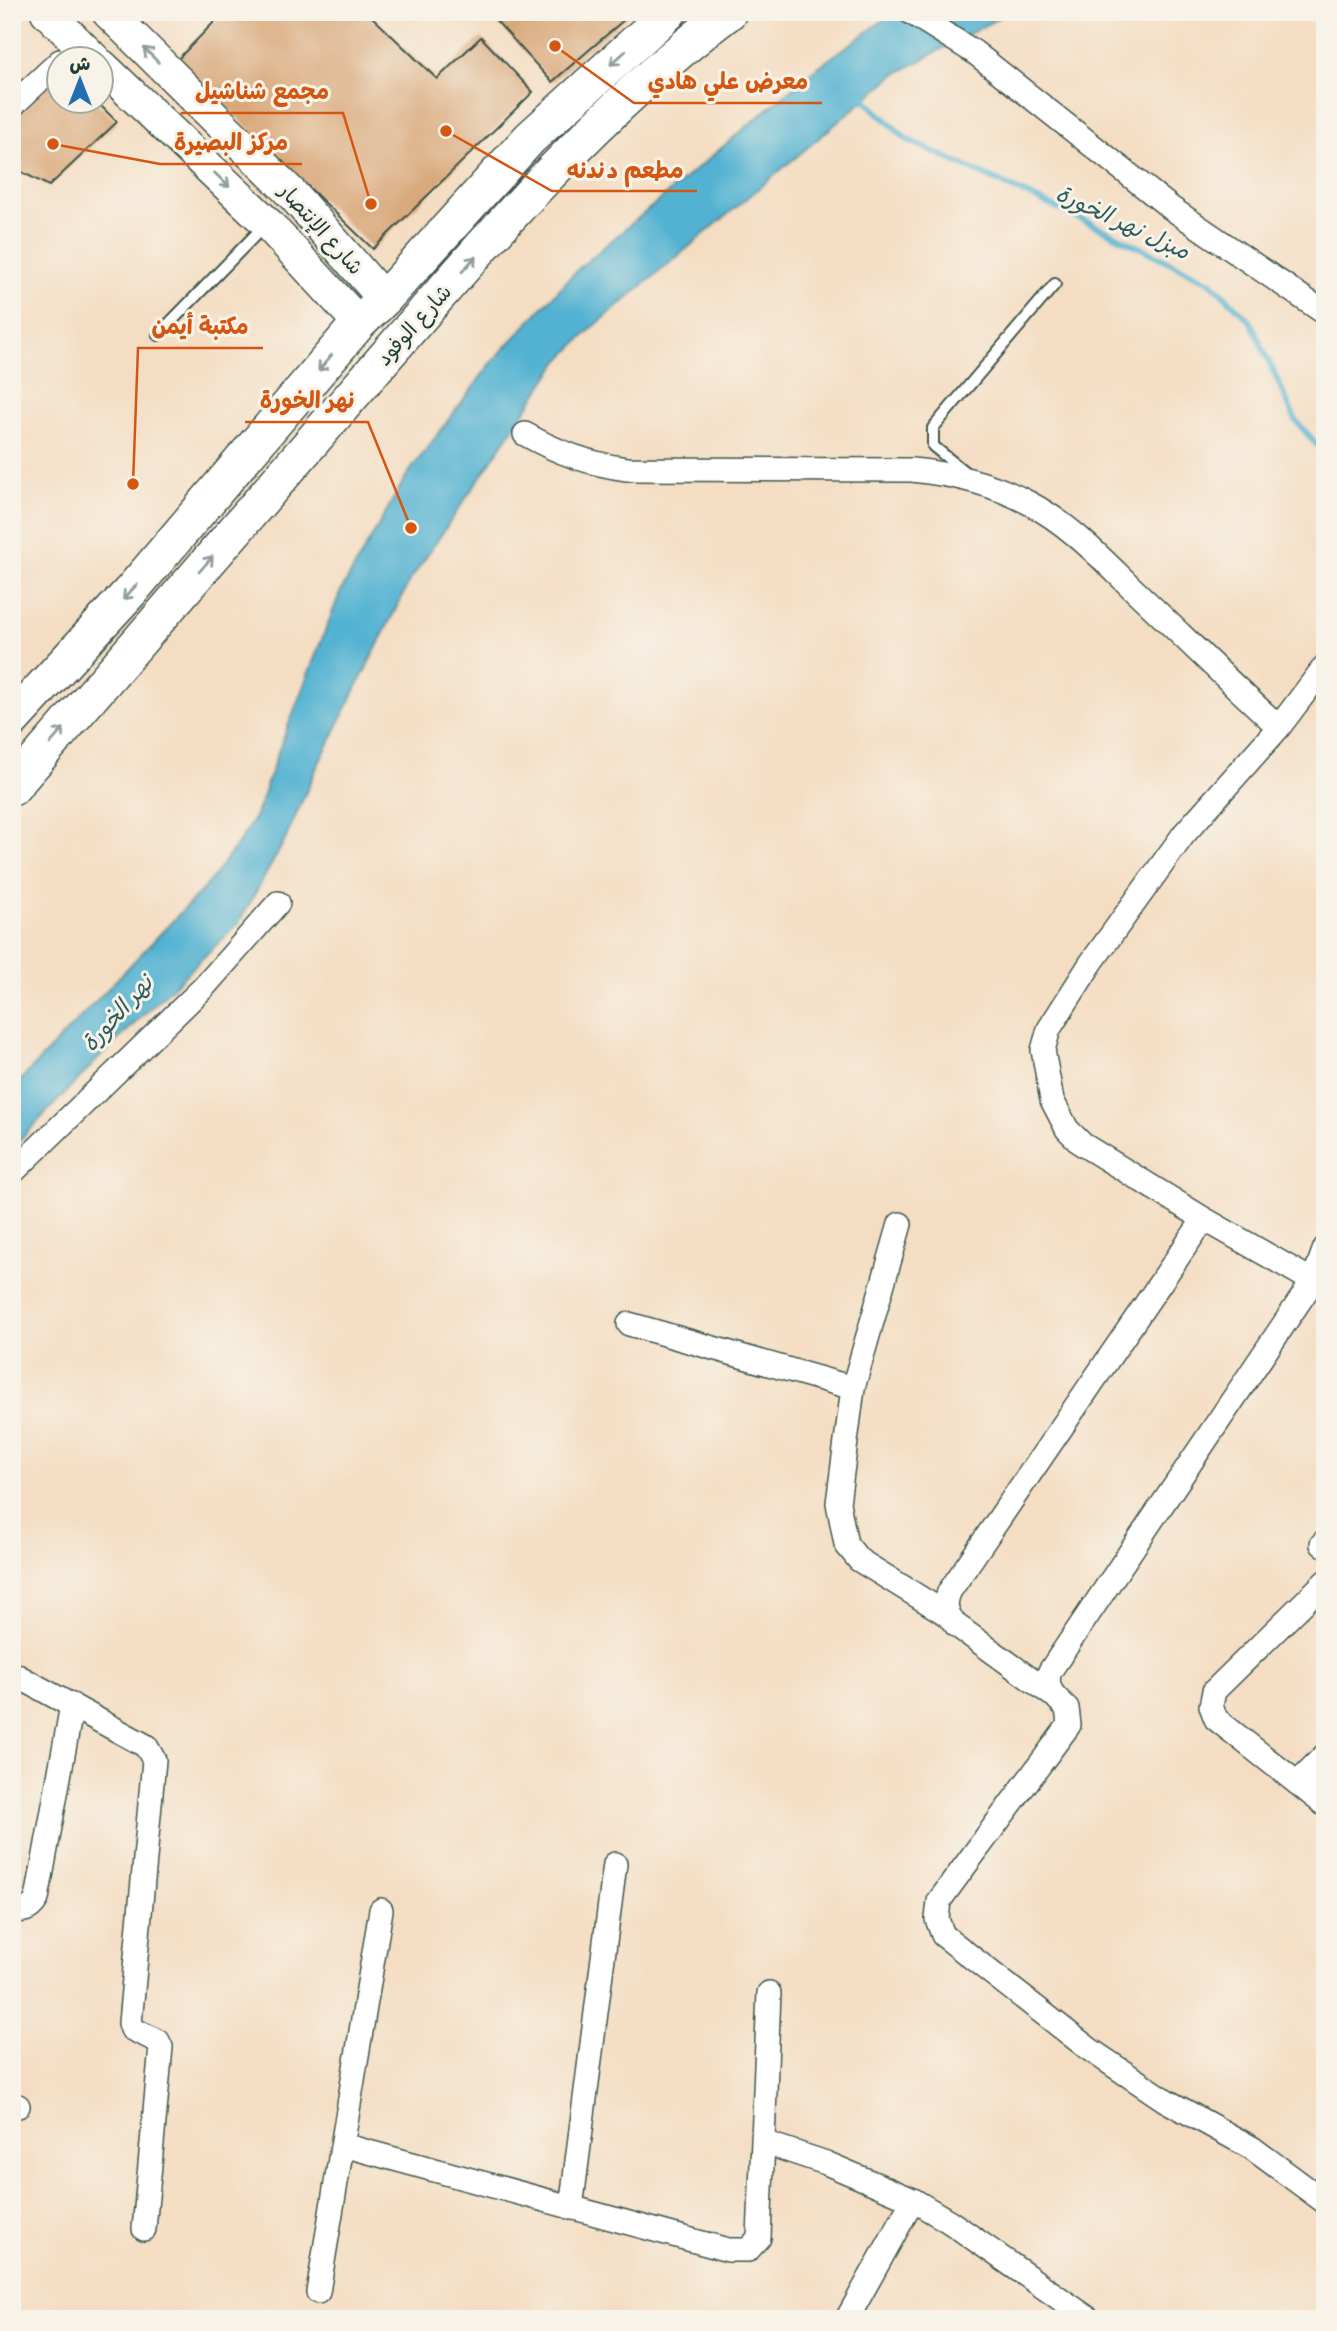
<svg xmlns="http://www.w3.org/2000/svg" width="1337" height="2331" viewBox="0 0 1337 2331" font-family="Mynerve,'Playpen Sans Arabic',sans-serif">
  <style>
    .water { fill: #53b2d2; stroke: #397883; stroke-width: 2 }
    .lines { fill: none; stroke-linecap: round; stroke-linejoin: round }
    .stream { stroke: #53b2d2; stroke-width: 6 }
    .building { fill: #d9a97c }
    .lane-casing { stroke: #3f5549; stroke-width: 14 }
    .street-casing { stroke: #3f5549; stroke-width: 26 }
    .secondary-casing { stroke: #3f5549; stroke-width: 35 }
    .primary-casing { stroke: #3f5549; stroke-width: 38 }
    .lane { stroke: #fff; stroke-width: 10 }
    .street { stroke: #fff; stroke-width: 23 }
    .secondary { stroke: #fff; stroke-width: 32 }
    .primary { stroke: #fff; stroke-width: 35 }
    .oneway { stroke: #8f9e9a }
    .labels { text-anchor: middle; stroke-width: 6; stroke-linejoin: round; paint-order: stroke }
    .street-label { font-size: 21px; fill: #1f3d34; stroke: #f7f3e8 }
    .water-label { font-size: 23px; font-style: italic; fill: #2c5a5c; stroke: #f7f3e8 }
    .leader { fill: none; stroke: #d45610; stroke-width: 2.5 }
    .callout-dot { fill: #d45610; stroke: #f7f3e8; stroke-width: 2.5 }
    .callout-label { font-size: 23px; text-anchor: middle; font-weight: bold; fill: #d45610; stroke: #f7f3e8; stroke-width: 6; stroke-linejoin: round; paint-order: stroke }
  </style>
  <rect width="100%" height="100%" fill="#f7f3e8"/>
  <filter id="ink" filterUnits="userSpaceOnUse"><feTurbulence type="fractalNoise" baseFrequency=".0143" numOctaves="2"/><feDisplacementMap in="SourceGraphic" scale="14" xChannelSelector="R" yChannelSelector="G"/><feConvolveMatrix kernelMatrix="1 2 1 2 8 2 1 2 1" color-interpolation-filters="sRGB"/></filter>
  <filter id="wash" filterUnits="userSpaceOnUse"><feTurbulence type="fractalNoise" baseFrequency=".00686" numOctaves="4" result="noise"/><feDisplacementMap in="SourceGraphic" scale="28" xChannelSelector="R" yChannelSelector="G"/><feGaussianBlur stdDeviation="1.57" result="paint"/><feColorMatrix in="noise" values="0 0 0 0 0 0 0 0 0 0 0 0 0 0 0 0 0 1.4 0 .05"/><feComposite in="paint" operator="in"/></filter>
  <g filter="url(#wash)">
    <rect width="100%" height="100%" fill="#f4ddc2"/>
    <path class="water" d="M 895,12 L 1009,12 L 894,75 L 592,328 L 559,361 L 409,582 L 316,769 L 285,840 L 238,924 L 101,1056 L 12,1148 L 12,1089 L 207,885 L 240,841 L 256,815 L 278,752 L 340,593 L 407,475 L 493,361 L 579,268 L 814,70 Z"/>
    <g class="lines">
      <path class="stream" d="M 860,95 L 906,139 L 1104,230 L 1212,283 L 1251,322 L 1296,421 L 1325,454"/>
    </g>
    <g id="blocks">
      <path class="building" d="M 224,12 L 367,12 L 437,79 L 481,37 L 533,92 L 373,249 L 177,60 Z
        M 494,12 L 633,12 L 552,82 L 491,15 Z
        M 60,75 L 60,102 L 97,102 L 117,122 L 49,186 L 12,167 L 12,119 Z"/>
    </g>
  </g>
  <g filter="url(#ink)">
    <use href="#blocks" fill-opacity="0" stroke="#3f5549" stroke-width="2"/>
    <g class="lines">
      <defs>
        <path id="lane" d="M 158,335 L 266,224
          M 966,473 L 933,446 L 933,428 L 1055,284"/>
        <path id="street" d="M 910,12 L 974,52 L 1171,208 L 1325,313
          M 12,106 L 60,61
          M 525,434 C 558,453 589,464 627,469 L 912,470 C 953,474 992,483 1029,503 C 1069,524 1100,557 1132,588 C 1181,634 1229,682 1279,727
          M 1325,666 L 1279,727 L 1184,834 L 1091,963 L 1049,1029 L 1043,1050 L 1052,1100 L 1067,1129 L 1082,1144 L 1204,1219 L 1325,1288
          M 12,1173 L 204,987 L 278,903
          M 900,1224 L 853,1388 L 838,1503 L 846,1544 L 859,1560 L 948,1615
          M 1325,1248 L 1313,1281 L 1050,1671 C 1044,1689 1055,1697 1067,1708 L 1069,1725 L 939,1901 L 937,1919 L 943,1935 L 1089,2049 L 1165,2100 L 1252,2148 L 1325,2202
          M 629,1324 L 853,1388
          M 1322,1544 L 1325,1541
          M 1325,1582 L 1214,1691 L 1211,1706 L 1216,1719 L 1325,1805
          M 12,1673 L 146,1746 L 154,1760 L 130,2023 L 132,2029 L 158,2041 L 161,2047 L 144,2229
          M 1051,1694 L 956,1625 C 946,1613 944,1607 949,1592 L 1204,1219
          M 1297,1783 L 1325,1755
          M 12,1908 C 24,1913 31,1909 37,1899 L 72,1705
          M 12,2104 L 18,2106
          M 763,2142 L 826,2163 L 913,2200 L 950,2222 L 1089,2319
          M 343,2145 L 728,2250 L 748,2250 L 759,2238 L 769,1993
          M 571,2208 L 615,1864
          M 318,2292 L 381,1910
          M 847,2319 L 913,2200"/>
        <path id="secondary" d="M 47,12 L 95,60
          M 108,12 L 293,195 L 384,299
          M 102,66 L 267,223 L 359,323"/>
        <path id="primary" d="M 12,720 L 130,592 L 359,323 L 384,299 L 530,138 L 669,12
          M 12,788 C 131,651 249,514 367,378 C 479,249 592,115 729,12"/>
      </defs>
      <use href="#lane" class="lane-casing"/>
      <use href="#street" class="street-casing"/>
      <use href="#secondary" class="secondary-casing"/>
      <use href="#primary" class="primary-casing"/>
      <use href="#lane" class="lane"/>
      <use href="#street" class="street"/>
      <use href="#secondary" class="secondary"/>
      <use href="#primary" class="primary"/>
    </g>
    <defs><path id="oneway-shaft" d="M-6 0H5M1.5-3L5.5 0L1.5 3" fill="none" stroke-width="1.6" stroke-linecap="round" stroke-linejoin="round" transform="scale(1.75)"/></defs>
    <g class="oneway">
      <use href="#oneway-shaft" transform="translate(151 55) rotate(-135)"/>
      <use href="#oneway-shaft" transform="translate(618 58) rotate(138)"/>
      <use href="#oneway-shaft" transform="translate(222 180) rotate(44)"/>
      <use href="#oneway-shaft" transform="translate(469 264) rotate(-48)"/>
      <use href="#oneway-shaft" transform="translate(325 363) rotate(130)"/>
      <use href="#oneway-shaft" transform="translate(206 564) rotate(-49)"/>
      <use href="#oneway-shaft" transform="translate(130 592) rotate(132)"/>
      <use href="#oneway-shaft" transform="translate(57 736) rotate(-49)"/>
    </g>
  </g>
  <g class="labels">
    <g class="street-label">
      <text transform="translate(321 229) rotate(48)" y="7">شارع الإنتصار</text>
      <text transform="translate(414 325) rotate(-48)" y="7">شارع الوفود</text>
    </g>
    <g class="water-label">
      <text transform="translate(1123 222) rotate(25)" y="8">مبزل نهر الخورة</text>
      <text transform="translate(117 1013) rotate(-48)" y="8">نهر الخورة</text>
    </g>
  </g>
  <path class="leader" d="M555 46L634 103H822M371 204L343 113H181M53 144L160 164H302M446 131L552 191H697M133 484L138 348H263M411 528L368 422H245"/>
  <g class="callout-dot">
    <circle cx="555" cy="46" r="7"/>
    <circle cx="371" cy="204" r="7"/>
    <circle cx="53" cy="144" r="7"/>
    <circle cx="446" cy="131" r="7"/>
    <circle cx="133" cy="484" r="7"/>
    <circle cx="411" cy="528" r="7"/>
  </g>
  <g class="callout-label">
    <text x="728" y="89">معرض علي هادي</text>
    <text x="262" y="99">مجمع شناشيل</text>
    <text x="231" y="150">مركز البصيرة</text>
    <text x="625" y="178">مطعم دندنه</text>
    <text x="200" y="334">مكتبة أيمن</text>
    <text x="307" y="408">نهر الخورة</text>
  </g>
  <rect width="1337" height="2331" fill="none" stroke="#f7f3e8" stroke-width="42"/>
  <g transform="translate(80 80)"><circle r="33" fill="#f7f3e8" stroke="#a1aaa0" stroke-width="2"/>
  <path d="M0-5L12 26L0 18L-12 26Z" fill="#1f6fb2"/>
  <text y="-10" font-size="19" font-weight="bold" text-anchor="middle" fill="#1f3d34">ش</text>
  </g>
</svg>
